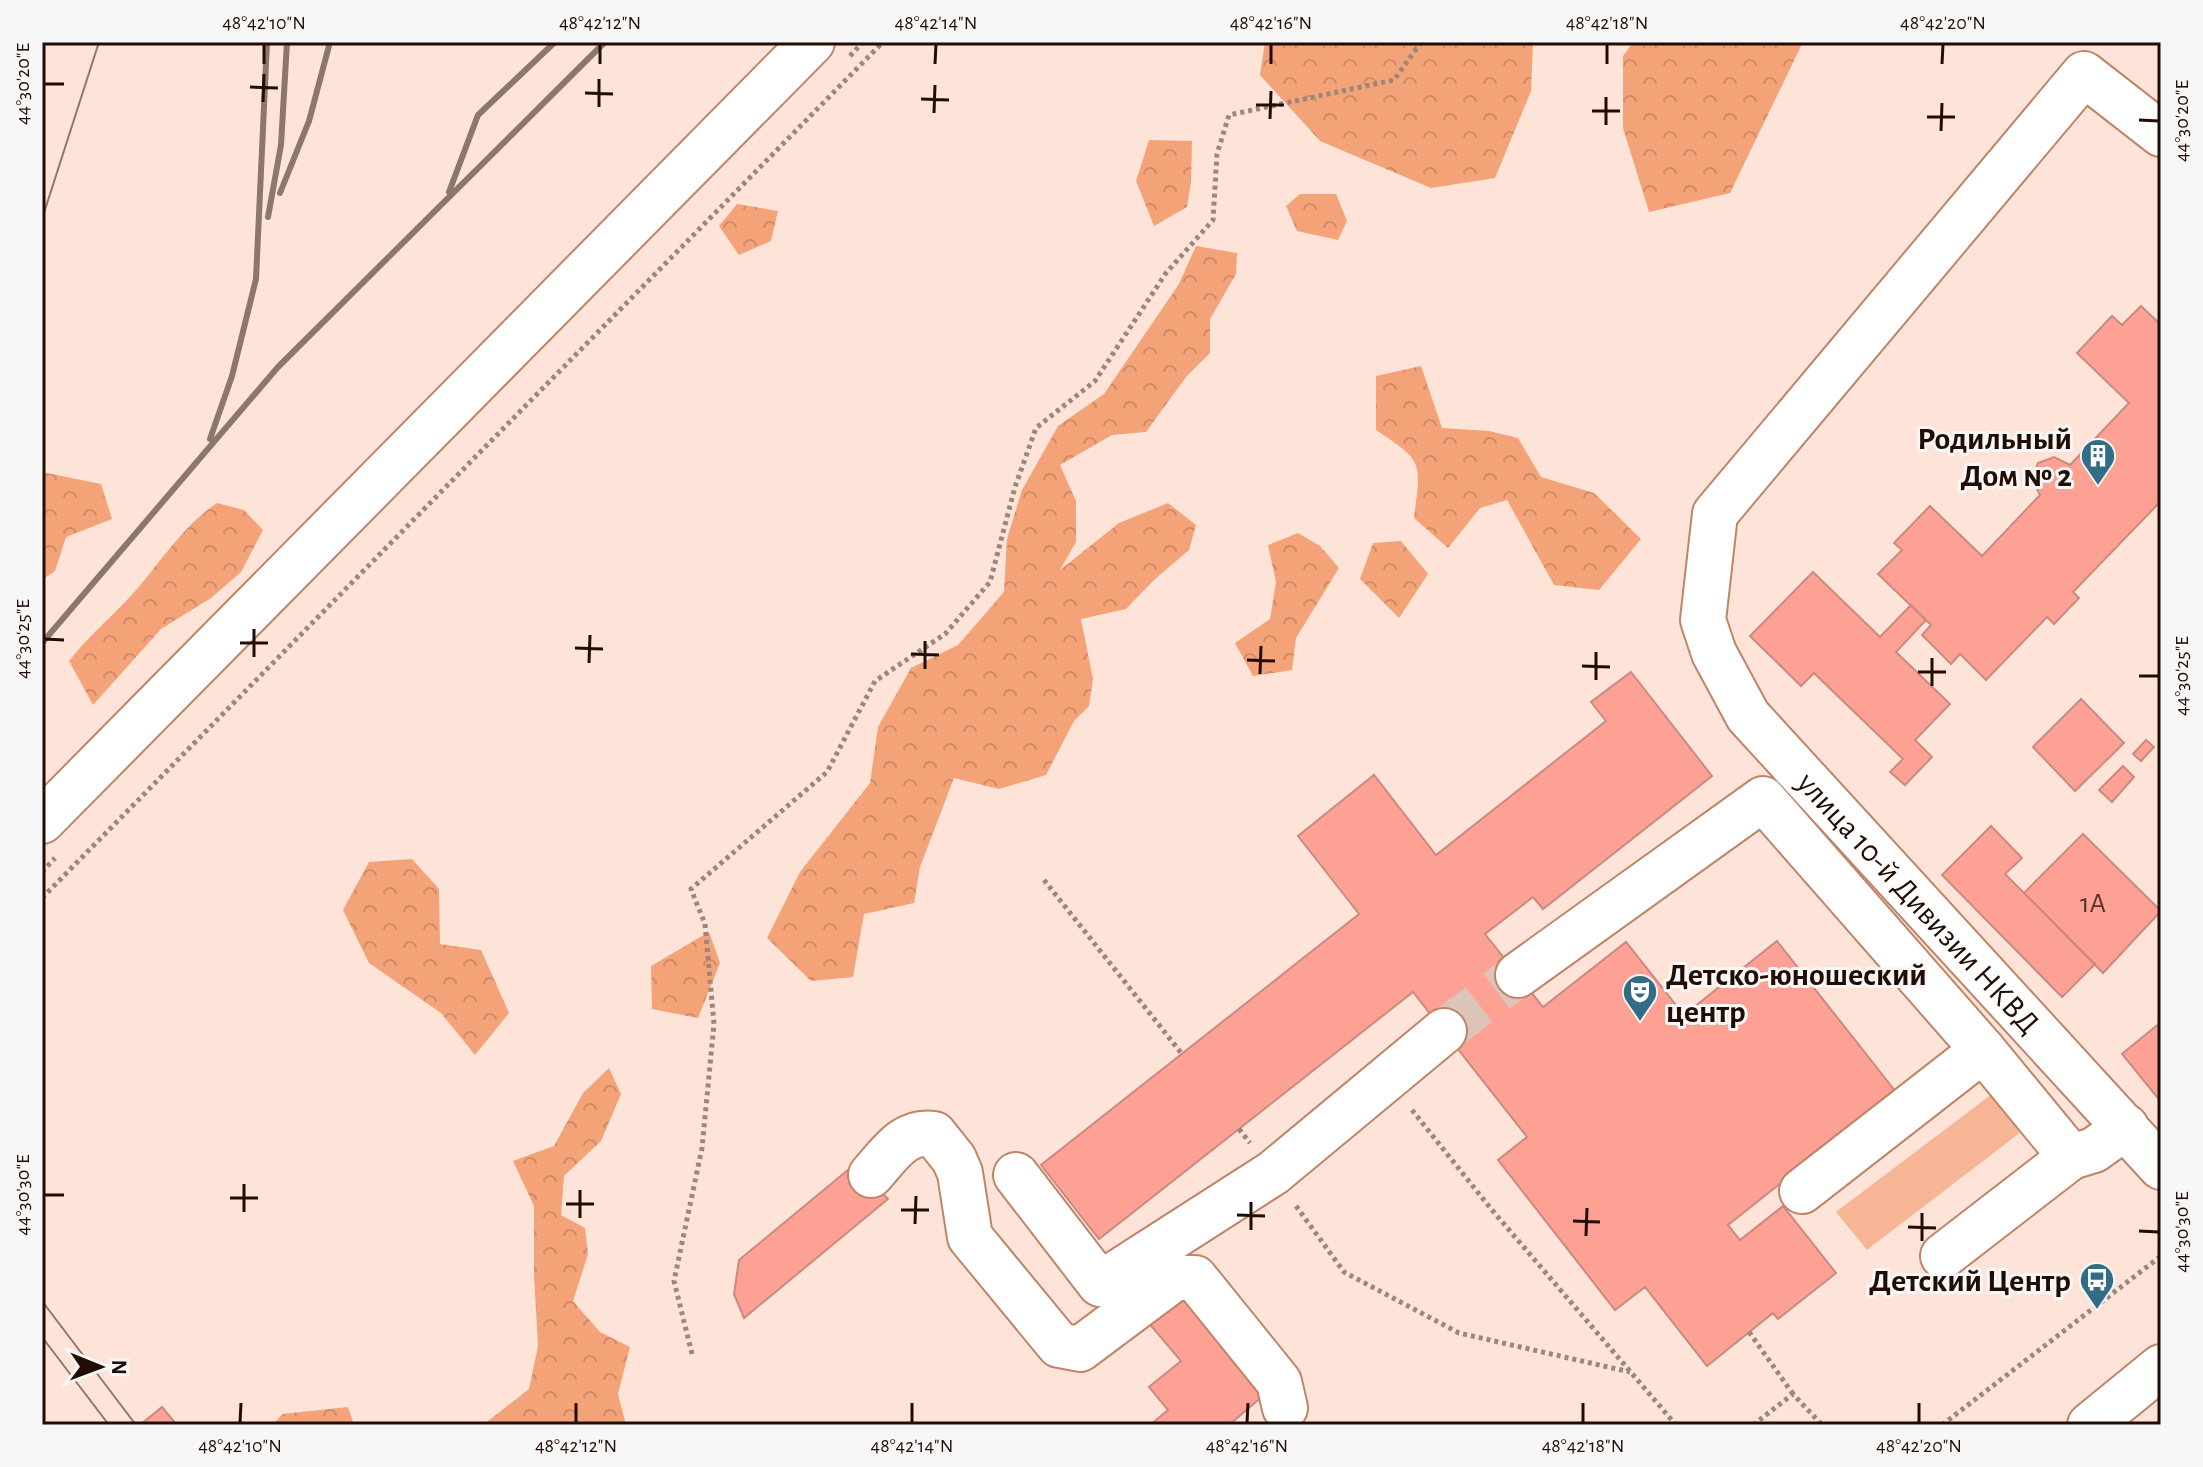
<svg xmlns="http://www.w3.org/2000/svg" width="2203" height="1467" viewBox="0 0 2203 1467" font-family="'Alegreya Sans',sans-serif">
  <style>
    .green { fill: #f6b594 }
    .forest { fill: url(#forest-crowns) }
    .building { fill: #fda194; stroke: #ca8a81; stroke-width: 2 }
    .lines { fill: none; stroke-linecap: round; stroke-linejoin: round }
    .minor-tunnel { stroke: #ddc4b8; stroke-width: 44; stroke-dasharray: 44 22; stroke-linecap: butt }
    .minor-casing { stroke: #be8568; stroke-width: 48 }
    .major-casing { stroke: #be8568; stroke-width: 48 }
    .path { stroke: #9d867b; stroke-width: 5; stroke-dasharray: 4 4; stroke-linecap: butt }
    .minor { stroke: #fff; stroke-width: 44 }
    .major { stroke: #fff; stroke-width: 44 }
    .tram { stroke: #8d766b; stroke-width: 2 }
    .rail { stroke: #8d766b; stroke-width: 6 }
    .ticks { fill: none; stroke: #210d03; stroke-width: 3 }
    .labels { text-anchor: middle; stroke-width: 6; stroke-linejoin: round; paint-order: stroke }
    .number-label { font-size: 28px; fill: #583227 }
    .poi-label { font-size: 32px; font-weight: bold; fill: #210d03; stroke: #f7f7f7; text-anchor: end }
    .street-label { font-size: 32px; fill: #210d03; stroke: #f7f7f7 }
    .neatline { fill: none; stroke: #210d03; stroke-width: 3 }
    .ticks-label { font-size: 20px; text-anchor: middle; fill: #210d03 }
  </style>
  <defs>
    <pattern id="forest-crowns" width="20" height="18" patternUnits="userSpaceOnUse" patternTransform="scale(2)"><rect width="20" height="18" fill="#f4a378"/><path d="M2 6a3 3 0 1 1 6 0M12 15a3 3 0 1 1 6 0" fill="none" stroke="#d18b66"/></pattern>
  </defs>
  <rect width="100%" height="100%" fill="#fee4d8"/>
  <path class="green" d="M 1992,1094 L 2026,1128 L 1867,1250 L 1836,1212 Z"/>
  <path class="forest" d="M 1265,42 L 1533,42 L 1531,91 L 1495,178 L 1431,188 L 1320,141 L 1260,75 Z
    M 1633,42 L 1803,42 L 1730,193 L 1649,212 L 1623,128 L 1623,56 Z
    M 1149,140 L 1192,141 L 1191,182 L 1187,207 L 1154,226 L 1136,181 Z
    M 1300,194 L 1336,194 L 1347,221 L 1338,240 L 1297,231 L 1286,206 Z
    M 737,204 L 778,211 L 771,241 L 739,255 L 719,226 Z
    M 1196,246 L 1237,253 L 1236,274 L 1210,319 L 1210,353 L 1186,377 L 1146,432 L 1112,435 L 1060,465 L 1076,501 L 1076,542 L 1060,570 L 1119,523 L 1168,503 L 1196,525 L 1189,550 L 1155,579 L 1126,609 L 1081,619 L 1093,679 L 1089,706 L 1074,721 L 1046,775 L 999,789 L 954,778 L 920,867 L 914,903 L 864,914 L 853,977 L 811,981 L 767,938 L 800,872 L 870,783 L 878,727 L 911,668 L 958,645 L 1004,592 L 1007,539 L 1022,490 L 1058,426 L 1104,394 L 1179,284 Z
    M 1421,366 L 1442,428 L 1489,431 L 1518,438 L 1541,477 L 1594,493 L 1641,539 L 1599,590 L 1554,585 L 1507,500 L 1480,508 L 1448,548 L 1414,518 C 1421,461 1424,462 1376,430 L 1376,376 Z
    M 42,472 L 101,484 L 112,519 L 66,537 L 55,571 L 42,580 Z
    M 217,503 L 244,510 L 263,530 L 241,572 L 211,598 L 161,629 L 93,705 L 69,661 C 89,635 115,614 137,589 C 162,560 184,525 217,503 Z
    M 1298,533 L 1320,546 L 1339,568 L 1296,638 L 1292,670 L 1253,676 L 1235,643 L 1270,619 L 1276,582 L 1268,545 Z
    M 1401,541 L 1428,574 L 1399,618 L 1360,579 L 1373,543 Z
    M 412,859 L 439,889 L 440,944 L 481,950 L 509,1013 L 475,1055 L 441,1013 L 369,963 L 343,910 L 369,862 Z
    M 709,932 L 720,963 L 698,1018 L 652,1009 L 651,966 Z
    M 609,1068 L 621,1094 L 601,1141 L 564,1176 L 561,1215 L 585,1228 L 588,1254 L 573,1301 L 600,1332 L 630,1347 L 618,1394 L 626,1425 L 483,1425 L 529,1389 L 538,1346 L 534,1276 L 534,1206 L 513,1161 L 554,1146 L 583,1093 Z
    M 348,1407 L 354,1425 L 273,1425 L 282,1414 Z"/>
  <path class="building" d="M 2141,306 L 2161,325 L 2161,501 L 2073,592 L 2079,598 L 2054,624 L 2047,617 L 1986,680 L 1960,654 L 1951,664 L 1922,635 L 1931,625 L 1878,574 L 1902,550 L 1894,543 L 1930,506 L 1982,556 L 2040,495 L 2032,479 L 2038,463 L 2054,457 L 2070,465 L 2129,403 L 2077,353 L 2112,316 L 2122,325 Z
    M 1813,572 L 1880,637 L 1911,605 L 1926,620 L 1896,652 L 1950,704 L 1915,740 L 1932,757 L 1905,785 L 1890,772 L 1903,759 L 1814,673 L 1801,686 L 1750,636 Z
    M 1631,672 L 1712,776 L 1543,909 L 1533,897 L 1485,934 L 1543,1007 L 1626,942 L 1684,1015 L 1777,941 L 1896,1092 L 1728,1225 L 1740,1240 L 1783,1206 L 1836,1273 L 1778,1319 L 1773,1313 L 1707,1366 L 1645,1287 L 1615,1310 L 1498,1160 L 1527,1137 L 1413,992 L 1099,1239 L 1041,1165 L 1359,914 L 1298,836 L 1374,775 L 1436,855 L 1606,721 L 1591,702 Z
    M 2081,699 L 2124,743 L 2075,791 L 2033,747 Z
    M 2146,740 L 2154,747 L 2141,761 L 2133,754 Z
    M 2123,766 L 2134,777 L 2112,802 L 2099,790 Z
    M 1991,826 L 2022,858 L 2005,874 L 2095,964 L 2062,997 L 1942,875 Z
    M 2083,834 L 2161,911 L 2103,973 L 2024,893 Z
    M 2161,1022 L 2161,1102 L 2122,1054 Z
    M 855,1164 L 888,1199 L 744,1318 L 734,1294 L 739,1260 Z
    M 1185,1290 L 1270,1390 L 1229,1425 L 1150,1425 L 1168,1410 L 1149,1387 L 1181,1361 L 1148,1322 Z
    M 162,1407 L 177,1425 L 140,1425 Z"/>
  <g class="lines">
    <path class="minor-tunnel" d="M 1444,1031 L 1518,975"/>
    <defs>
      <g id="minor">
        <path id="s1" d="M 2161,134 L 2084,74 L 1715,514 L 1703,620 L 1714,653 L 1748,716 L 2161,1167"/>
        <path d="M 42,821 L 812,42"/>
        <path d="M 1518,975 L 1763,799 L 1983,1050 L 2071,1157 L 2094,1150 L 2126,1127"/>
        <path d="M 871,1175 C 890,1154 903,1130 934,1134 L 954,1159 L 960,1173 L 970,1237 L 1059,1345 L 1080,1349 L 1175,1278 L 1195,1278 L 1279,1382 L 1285,1408"/>
        <path d="M 1016,1175 L 1100,1284 L 1273,1173 L 1444,1031"/>
        <path d="M 1802,1191 L 1983,1050"/>
        <path d="M 1943,1256 L 2071,1157"/>
      </g>
      <path id="major" d="M 2090,1425 L 2161,1367"/>
    </defs>
    <use href="#minor" class="minor-casing"/>
    <use href="#major" class="major-casing"/>
    <path class="path" d="M 850,56 L 863,42
      M 42,872 L 55,858
      M 1044,880 L 1182,1054
      M 42,898 L 883,42
      M 1412,1110 L 1492,1210 L 1676,1425
      M 1239,1129 L 1250,1143
      M 1296,1206 L 1344,1272 L 1459,1333 L 1630,1372
      M 1749,1332 L 1793,1394
      M 692,1354 L 674,1281 L 702,1148 L 714,1024 L 705,924 L 691,889 L 827,772 L 875,681 L 945,634 L 990,582 L 1015,487 L 1036,428 L 1095,381 L 1166,273 L 1213,220 L 1217,154 L 1229,115 L 1394,80 L 1421,42
      M 1753,1425 L 1793,1394 L 1822,1425
      M 1942,1425 L 2161,1256"/>
    <use href="#minor" class="minor"/>
    <use href="#major" class="major"/>
    <path class="tram" d="M 42,219 L 99,42
      M 2161,808 L 2159,836 L 2161,844
      M 42,1301 L 136,1425
      M 42,1337 L 109,1425"/>
    <path class="rail" d="M 449,192 L 478,115 L 555,42
      M 280,193 L 309,121 L 330,42
      M 268,217 L 281,145 L 287,42
      M 210,439 L 232,376 L 256,279 L 267,42
      M 42,643 L 278,367 L 605,42"/>
  </g>
  <path class="ticks" d="M 264,64 L 264,44M 600,64 L 600,44M 935,64 L 936,44M 1271,64 L 1271,44M 1607,64 L 1607,44M 1942,64 L 1943,44M 44,84 L 64,84M 250,87 L 278,88M 585,93 L 613,94M 921,99 L 949,100M 263,102 L 264,74M 1256,105 L 1284,105M 599,107 L 599,79M 1592,111 L 1620,111M 934,113 L 935,85M 1927,117 L 1955,117M 1270,119 L 1271,91M 2139,120 L 2159,121M 1606,125 L 1606,97M 1941,131 L 1942,103M 44,639 L 64,640M 240,643 L 268,643M 575,648 L 603,649M 911,654 L 939,655M 254,657 L 254,629M 1247,660 L 1275,661M 589,663 L 590,635M 1582,666 L 1610,667M 925,669 L 925,641M 1918,672 L 1946,672M 1260,674 L 1261,646M 2139,676 L 2159,676M 1596,680 L 1596,652M 1932,686 L 1932,658M 44,1195 L 64,1195M 230,1198 L 258,1198M 566,1204 L 594,1204M 901,1210 L 929,1210M 244,1212 L 244,1184M 1237,1215 L 1265,1216M 580,1218 L 580,1190M 1573,1221 L 1600,1222M 915,1224 L 916,1196M 1908,1227 L 1936,1228M 1251,1230 L 1251,1202M 2139,1231 L 2159,1232M 1586,1236 L 1587,1208M 1922,1241 L 1922,1213M 240,1423 L 241,1403M 576,1423 L 576,1403M 912,1423 L 912,1403M 1247,1423 L 1248,1403M 1583,1423 L 1583,1403M 1919,1423 L 1919,1403"/>
  <defs>
    <symbol id="building-pin" viewBox="-11 -11 22 30"><path d="M0 17L-7.5 6A9.5 9.5 0 1 1 7.5 6Z" fill="#326d85" stroke="#f7f7f7"/><path d="M-4-6H4V6H1V3H-1V6H-4ZM-2.5-4.3h1.7v1.8h-1.7ZM.8-4.3h1.7v1.8H.8ZM-2.5-1h1.7V.8h-1.7ZM.8-1h1.7V.8H.8Z" fill="#fff"/></symbol>
    <symbol id="theatre-pin" viewBox="-11 -11 22 30"><path d="M0 17L-7.5 6A9.5 9.5 0 1 1 7.5 6Z" fill="#326d85" stroke="#f7f7f7"/><path d="M-5-5.5Q0-4 5-5.5V0Q5 5 0 6Q-5 5-5 0ZM-3.3-2.5H-1v1.5H-3.3ZM1-2.5H3.3v1.5H1ZM-2.8 1Q0 5.5 2.8 1Z" fill="#fff"/></symbol>
    <symbol id="bus-pin" viewBox="-11 -11 22 30"><path d="M0 17L-7.5 6A9.5 9.5 0 1 1 7.5 6Z" fill="#326d85" stroke="#f7f7f7"/><path d="M-5-6H5V4H4V6H2V4H-2V6H-4V4H-5ZM-3.5-4V0h7V-4ZM-3.5 1.2v1.5H-2V1.2ZM2 1.2v1.5H3.5V1.2Z" fill="#fff"/></symbol>
  </defs>
  <g fill-rule="evenodd">
    <use href="#building-pin" x="2078" y="436" width="40" height="54"/>
    <use href="#theatre-pin" x="1620" y="972" width="40" height="54"/>
    <use href="#bus-pin" x="2077" y="1260" width="40" height="54"/>
  </g>
  <g class="labels">
    <g class="number-label">
      <text x="2093" y="912">1А</text>
    </g>
    <g class="poi-label">
      <text x="2072" y="449">Родильный<tspan x="2072" dy="37">Дом № 2</tspan></text>
      <text x="1666" y="985" text-anchor="start">Детско-юношеский<tspan x="1666" dy="37">центр</tspan></text>
      <text x="2071" y="1291">Детский Центр</text>
    </g>
    <g class="street-label">
      <text dy="11" stroke="none"><textPath href="#s1" startOffset="1138">улица 10-й Дивизии НКВД</textPath></text>
    </g>
  </g>
  <rect width="2203" height="1467" fill="none" stroke="#f7f7f7" stroke-width="88"/>
  <g transform="translate(100 1367) rotate(91)" stroke="#f7f7f7" stroke-width="6" paint-order="stroke">
  <path d="M0-6L14 30L0 20L-14 30Z" fill="#210d03"/>
  <text y="-12" font-size="22" font-weight="bold" text-anchor="middle" fill="#210d03">N</text>
  </g>
  <rect x="44" y="44" width="2115" height="1379" class="neatline"/>
  <g class="ticks-label">
    <text x="264" y="29">48°42'10"N</text>
    <text x="600" y="29">48°42'12"N</text>
    <text x="936" y="29">48°42'14"N</text>
    <text x="1271" y="29">48°42'16"N</text>
    <text x="1607" y="29">48°42'18"N</text>
    <text x="1943" y="29">48°42'20"N</text>
    <text transform="translate(22 84) rotate(-90)" y="7">44°30'20"E</text>
    <text transform="translate(2181 121) rotate(-90)" y="7">44°30'20"E</text>
    <text transform="translate(22 639) rotate(-90)" y="7">44°30'25"E</text>
    <text transform="translate(2181 676) rotate(-90)" y="7">44°30'25"E</text>
    <text transform="translate(22 1195) rotate(-90)" y="7">44°30'30"E</text>
    <text transform="translate(2181 1232) rotate(-90)" y="7">44°30'30"E</text>
    <text x="240" y="1452">48°42'10"N</text>
    <text x="576" y="1452">48°42'12"N</text>
    <text x="912" y="1452">48°42'14"N</text>
    <text x="1247" y="1452">48°42'16"N</text>
    <text x="1583" y="1452">48°42'18"N</text>
    <text x="1919" y="1452">48°42'20"N</text>
  </g>
</svg>
